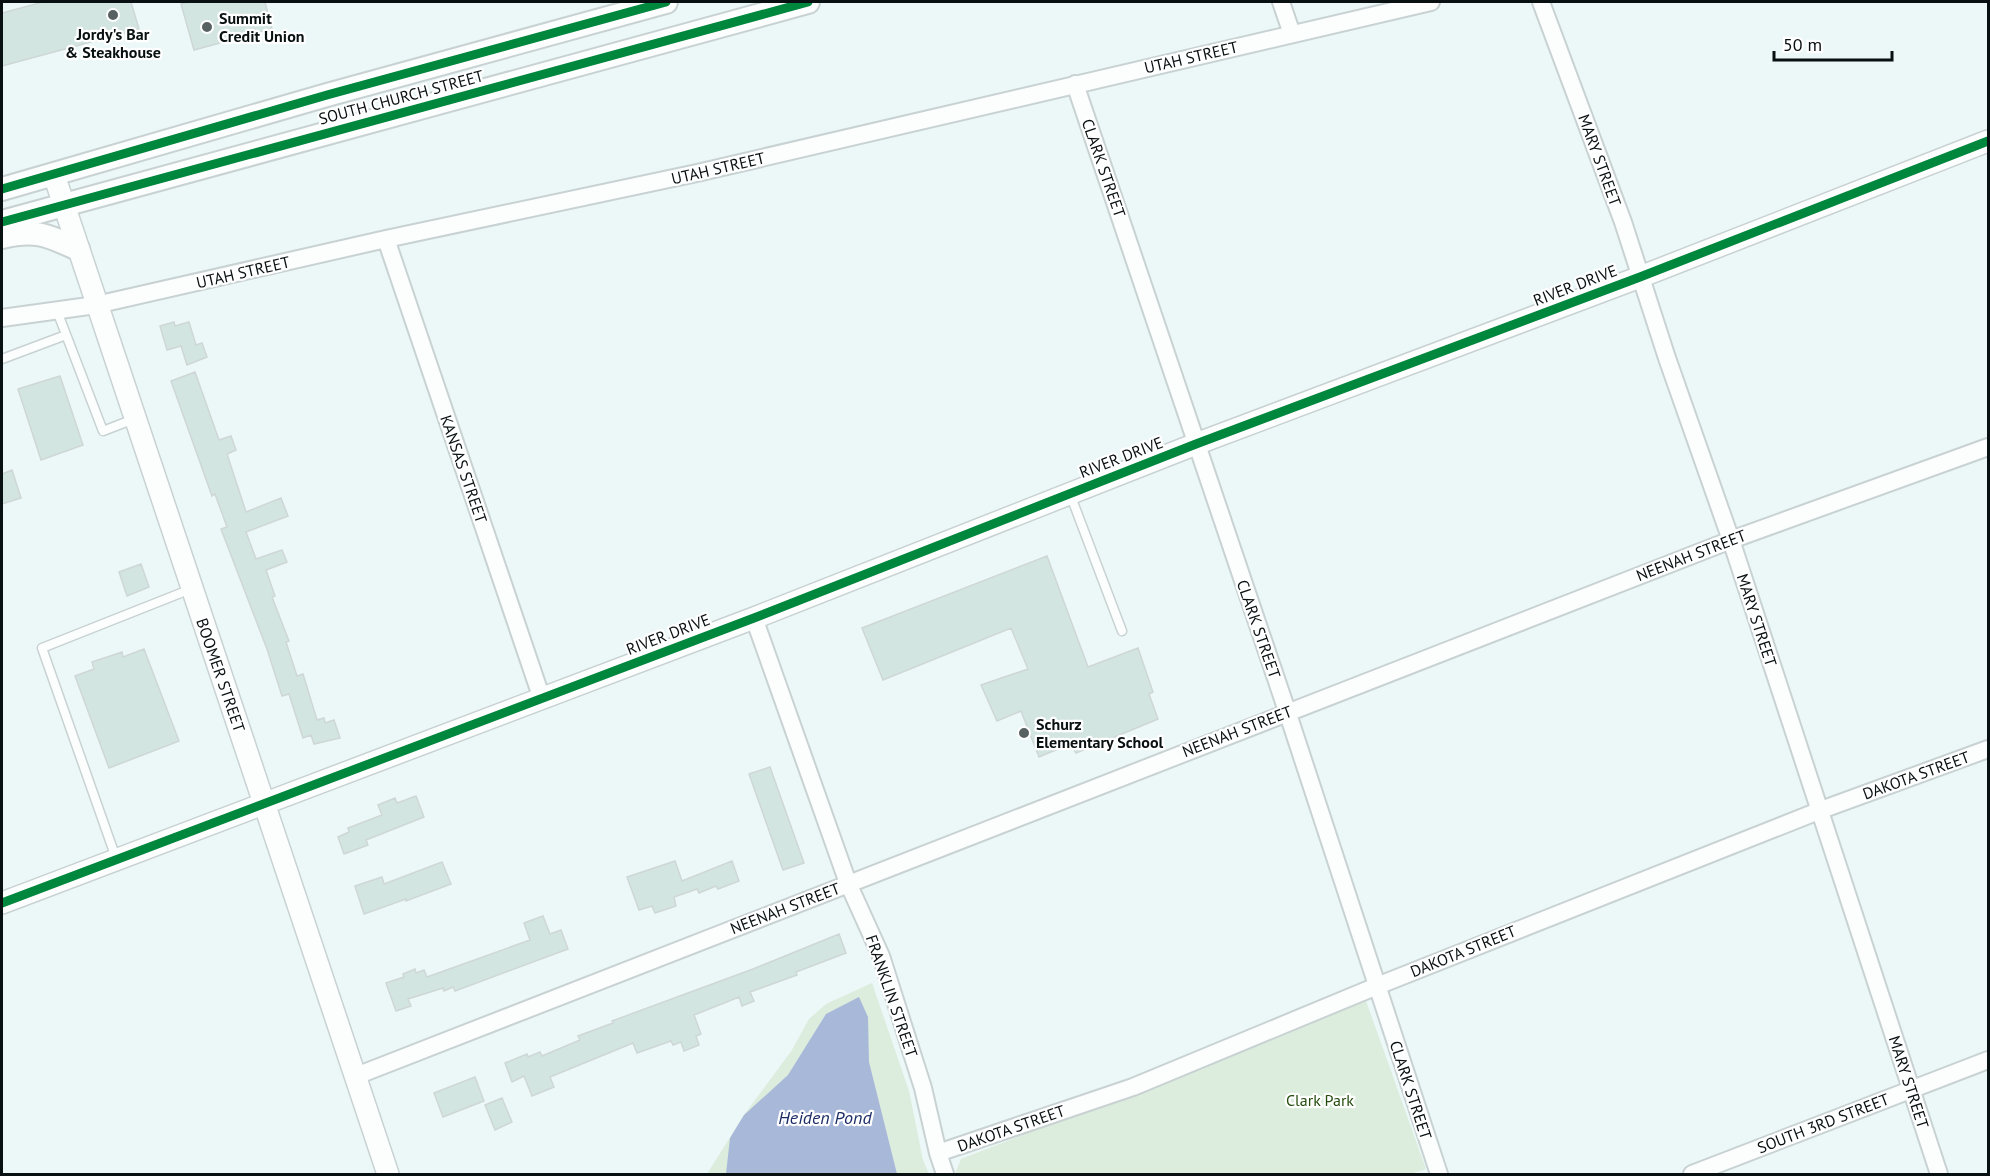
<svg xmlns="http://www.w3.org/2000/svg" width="1990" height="1176" viewBox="0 0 1990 1176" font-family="'PT Sans',sans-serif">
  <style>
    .green { fill: #dcecdd }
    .water { fill: #a8b8d9 }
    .building { fill: #d3e5e0; stroke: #ced7d6; stroke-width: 1.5 }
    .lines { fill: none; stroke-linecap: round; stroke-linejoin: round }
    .service-casing { stroke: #c9d2d3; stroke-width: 11 }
    .minor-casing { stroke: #c9d2d3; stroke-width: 20 }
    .tertiary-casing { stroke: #c9d2d3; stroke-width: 24 }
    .secondary-casing { stroke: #c9d2d3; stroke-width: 26 }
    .service { stroke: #fcfefe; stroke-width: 8 }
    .minor { stroke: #fcfefe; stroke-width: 16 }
    .tertiary { stroke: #fcfefe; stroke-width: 21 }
    .secondary { stroke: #fcfefe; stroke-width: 22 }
    .cycleway-casing { stroke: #fff; stroke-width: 13 }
    .cycleway { stroke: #00873e; stroke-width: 9 }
    .poi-dot { fill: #586162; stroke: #fff; stroke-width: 2 }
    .labels { text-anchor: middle; stroke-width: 4.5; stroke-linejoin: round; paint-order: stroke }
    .poi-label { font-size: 16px; font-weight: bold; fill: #091011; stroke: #fff; text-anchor: start }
    .street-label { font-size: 16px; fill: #091011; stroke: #fff }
    .park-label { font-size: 16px; fill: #244d0e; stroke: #fff }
    .water-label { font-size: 18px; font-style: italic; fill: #1c2d66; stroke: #fff }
  </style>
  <rect width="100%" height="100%" fill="#ecf7f8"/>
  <path class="green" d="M 872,983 L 909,1091 L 923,1160 L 929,1174 L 707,1174 L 744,1115 L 792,1050 L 809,1019 L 826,1004 Z
    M 1366,1001 L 1426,1169 L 1410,1174 L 955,1174 L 961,1159 Z"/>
  <path class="water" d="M 859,997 L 868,1017 L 869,1062 L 897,1174 L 726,1174 L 730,1138 L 744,1115 L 788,1075 L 826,1014 Z"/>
  <path class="building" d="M 43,2 L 131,2 L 139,29 L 2,66 L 2,13 Z
    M 189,2 L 265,2 L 272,29 L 194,50 L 181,4 Z
    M 174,322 L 175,326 L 189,322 L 196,345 L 202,343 L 207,357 L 187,365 L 181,346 L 167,350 L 160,326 Z
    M 195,372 L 219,440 L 231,436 L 236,450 L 227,454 L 246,512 L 281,498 L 288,516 L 246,532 L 256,559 L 282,550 L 287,562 L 266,570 L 275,596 L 272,597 L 289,641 L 286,642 L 297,676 L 303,674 L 317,720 L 324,718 L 325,723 L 334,720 L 340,738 L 314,744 L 311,735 L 303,738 L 289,694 L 282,696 L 267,649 L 221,529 L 227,527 L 215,494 L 212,496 L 171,381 Z
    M 60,376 L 83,445 L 41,460 L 18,389 Z
    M 12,470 L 21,498 L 2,504 L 2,474 Z
    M 1047,556 L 1088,667 L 1138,648 L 1153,692 L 1149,694 L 1158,719 L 1076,753 L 1070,744 L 1039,757 L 1021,711 L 997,721 L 981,685 L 1028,669 L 1011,628 L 883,680 L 862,628 Z
    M 141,564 L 149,587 L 127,596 L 119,572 Z
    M 144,649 L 179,741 L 109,768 L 75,676 L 94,669 L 92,662 L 122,652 L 123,657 Z
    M 770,767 L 804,863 L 783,870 L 749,774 Z
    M 416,796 L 424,817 L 366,840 L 368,845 L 344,854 L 338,837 L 349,832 L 348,828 L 382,815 L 378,805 L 395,798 L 397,803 Z
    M 675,861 L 682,881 L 732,861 L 739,881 L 718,889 L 716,886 L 699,893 L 697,889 L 674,897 L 676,906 L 655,913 L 652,906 L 639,910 L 627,877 Z
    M 442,862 L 451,884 L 406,901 L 406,899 L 364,914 L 355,886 L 382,877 L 384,884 Z
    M 543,916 L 550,934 L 561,930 L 568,949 L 455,991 L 453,987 L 444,991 L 443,988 L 408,999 L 411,1006 L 396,1011 L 386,983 L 404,977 L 403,974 L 415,969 L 416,973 L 424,970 L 427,977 L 530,940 L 524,923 Z
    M 839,934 L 846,953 L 796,972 L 797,975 L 750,992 L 754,1001 L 742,1006 L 739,997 L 694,1015 L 701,1034 L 696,1036 L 699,1045 L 684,1051 L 681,1042 L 673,1045 L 671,1041 L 637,1053 L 633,1043 L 550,1077 L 554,1087 L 532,1096 L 524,1076 L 512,1082 L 505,1063 L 527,1054 L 528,1057 L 540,1052 L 542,1056 L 580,1040 L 578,1036 L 613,1023 L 612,1021 L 753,969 Z
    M 475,1077 L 484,1101 L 443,1117 L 434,1093 Z
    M 502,1098 L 512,1122 L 495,1130 L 485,1105 Z"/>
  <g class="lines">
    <defs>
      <path id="service" d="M 57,311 L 103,431 L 134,419
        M 2,359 L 66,335
        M 1070,494 L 1122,631
        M 116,858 L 42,648 L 191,589"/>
      <path id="minor" d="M 1281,2 L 1292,34
        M 1541,2 L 1623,222 L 1667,358 L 1731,540 L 1939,1174
        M 1075,84 L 1287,711 L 1439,1174
        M 386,239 L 542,699
        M 2,318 L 96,305 L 386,239 L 697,173 L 1431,2
        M 754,618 L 848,883 L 881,956 L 923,1088 L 938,1153 L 945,1174
        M 356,1076 L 1731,540 L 1988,447
        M 938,1153 L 1133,1087 L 1377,986 L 1821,810 L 1988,749
        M 1692,1174 L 1988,1060"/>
      <path id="tertiary" d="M 54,175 L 388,1174
        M 2,903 L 754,618 L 1196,444 L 1640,277 L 1988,141"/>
      <path id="secondary" d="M 2,189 L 327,95 L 666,2
        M 2,222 L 808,2
        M 2,237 C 36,229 47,235 78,249"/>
    </defs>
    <use href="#service" class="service-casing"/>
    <use href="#minor" class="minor-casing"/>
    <use href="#tertiary" class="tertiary-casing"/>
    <use href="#secondary" class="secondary-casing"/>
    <use href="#service" class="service"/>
    <use href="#minor" class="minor"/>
    <use href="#tertiary" class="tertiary"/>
    <use href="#secondary" class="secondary"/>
    <defs>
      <path id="cycleway" d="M 2,189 L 327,95 L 666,2
        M 2,222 L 808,2
        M 2,903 L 754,618 L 1196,444 L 1640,277 L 1988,141"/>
    </defs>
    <use href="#cycleway" class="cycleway-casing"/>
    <use href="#cycleway" class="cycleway"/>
  </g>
  <g class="poi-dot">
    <circle cx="113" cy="15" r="6"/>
    <circle cx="207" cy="27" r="6"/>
    <circle cx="1024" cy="733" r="6"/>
  </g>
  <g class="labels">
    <g class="poi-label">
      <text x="219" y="24">Summit<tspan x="219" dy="18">Credit Union</tspan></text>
      <text x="113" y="40" text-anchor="middle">Jordy's Bar<tspan x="113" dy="18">&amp; Steakhouse</tspan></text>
      <text x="1036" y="730">Schurz<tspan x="1036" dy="18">Elementary School</tspan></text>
    </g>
    <g class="street-label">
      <text transform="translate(1191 57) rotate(-13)" y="6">UTAH STREET</text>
      <text transform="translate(401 97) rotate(-15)" y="6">SOUTH CHURCH STREET</text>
      <text transform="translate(1600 160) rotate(70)" y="6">MARY STREET</text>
      <text transform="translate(718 168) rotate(-13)" y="6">UTAH STREET</text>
      <text transform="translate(1104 168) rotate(71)" y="6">CLARK STREET</text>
      <text transform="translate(243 272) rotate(-13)" y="6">UTAH STREET</text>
      <text transform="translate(1575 285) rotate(-21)" y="6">RIVER DRIVE</text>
      <text transform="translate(1121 457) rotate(-21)" y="6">RIVER DRIVE</text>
      <text transform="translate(464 469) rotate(71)" y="6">KANSAS STREET</text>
      <text transform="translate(1691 555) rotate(-21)" y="6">NEENAH STREET</text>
      <text transform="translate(1757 620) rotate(72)" y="6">MARY STREET</text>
      <text transform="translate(1259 629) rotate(71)" y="6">CLARK STREET</text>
      <text transform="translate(668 634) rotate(-21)" y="6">RIVER DRIVE</text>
      <text transform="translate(221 675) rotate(71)" y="6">BOOMER STREET</text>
      <text transform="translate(1237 731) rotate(-21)" y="6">NEENAH STREET</text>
      <text transform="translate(1916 775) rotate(-20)" y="6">DAKOTA STREET</text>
      <text transform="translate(785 908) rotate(-21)" y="6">NEENAH STREET</text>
      <text transform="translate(1463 951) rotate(-22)" y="6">DAKOTA STREET</text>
      <text transform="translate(892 996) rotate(71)" y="6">FRANKLIN STREET</text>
      <text transform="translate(1909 1082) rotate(72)" y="6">MARY STREET</text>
      <text transform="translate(1411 1090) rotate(72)" y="6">CLARK STREET</text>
      <text transform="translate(1823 1123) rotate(-21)" y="6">SOUTH 3RD STREET</text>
      <text transform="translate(1011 1128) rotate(-19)" y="6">DAKOTA STREET</text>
    </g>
    <g class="park-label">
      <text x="1320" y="1106">Clark Park</text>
    </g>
    <g class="water-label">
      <text x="825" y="1124">Heiden Pond</text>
    </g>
  </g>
  <rect width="1990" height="1176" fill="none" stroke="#091011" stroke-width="6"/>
  <path d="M1774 51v9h118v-9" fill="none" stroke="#091011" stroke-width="3"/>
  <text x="1783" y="51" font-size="18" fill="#091011" stroke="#ffffff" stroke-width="4.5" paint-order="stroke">50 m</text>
</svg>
